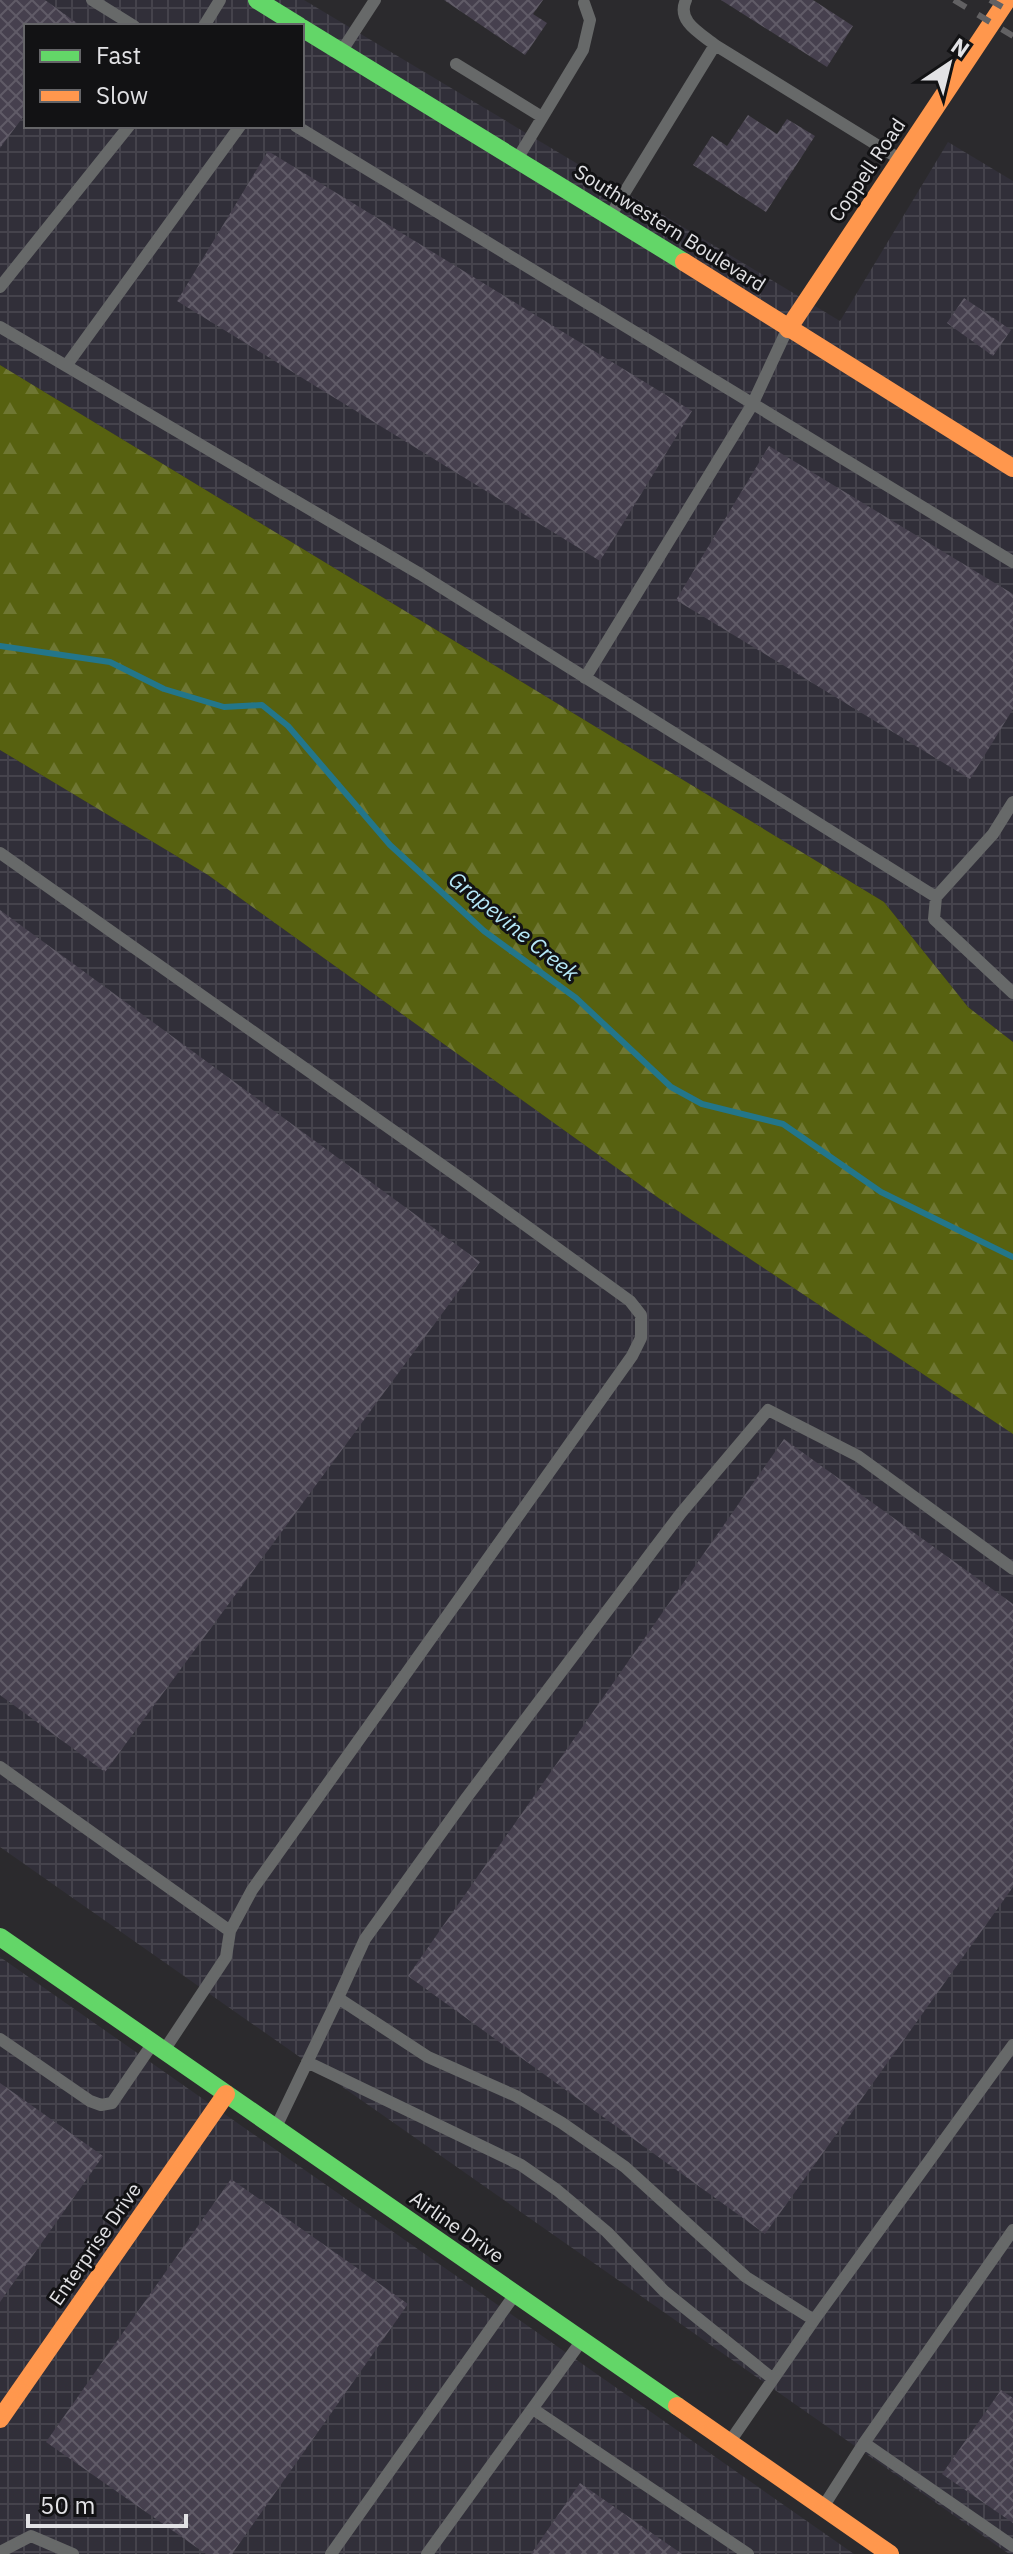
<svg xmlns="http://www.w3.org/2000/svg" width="1013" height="2554" viewBox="0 0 1013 2554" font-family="'IBM Plex Sans',sans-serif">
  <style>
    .industrial { fill: url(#industrial-grid); fill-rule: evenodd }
    .forest { fill: url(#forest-firs) }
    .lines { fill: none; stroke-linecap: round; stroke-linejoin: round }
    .stream { stroke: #23768a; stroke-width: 6 }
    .building { fill: url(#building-cross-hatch) }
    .lane { stroke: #676969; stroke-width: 12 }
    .fast { stroke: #63d668; stroke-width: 18 }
    .slow { stroke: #ff974d; stroke-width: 18 }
    .rail { stroke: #626163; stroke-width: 6; stroke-dasharray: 14 14; stroke-linecap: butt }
    .labels { text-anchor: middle; stroke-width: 6; stroke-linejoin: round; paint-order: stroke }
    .street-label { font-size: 20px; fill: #e2e2e5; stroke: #121214 }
    .water-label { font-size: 22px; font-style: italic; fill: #b6e9f9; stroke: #121214 }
  </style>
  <defs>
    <pattern id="industrial-grid" width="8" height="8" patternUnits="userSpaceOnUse" patternTransform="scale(2)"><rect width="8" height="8" fill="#312f39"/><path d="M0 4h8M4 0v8" fill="none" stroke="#45434c"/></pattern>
    <pattern id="forest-firs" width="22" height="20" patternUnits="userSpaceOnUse" patternTransform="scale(2)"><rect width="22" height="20" fill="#576110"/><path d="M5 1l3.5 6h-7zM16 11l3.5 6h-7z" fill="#6f7733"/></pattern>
    <pattern id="building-cross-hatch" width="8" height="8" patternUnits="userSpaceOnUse" patternTransform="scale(2)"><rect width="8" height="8" fill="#46404e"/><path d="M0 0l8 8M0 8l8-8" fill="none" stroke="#605b67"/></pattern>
  </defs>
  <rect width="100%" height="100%" fill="#2b2a2d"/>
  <path class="industrial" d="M 0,0 L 304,0 L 840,321 L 948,142 L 1013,181 L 1013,1042 L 968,1007 L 884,902 L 0,365 ZM 26,26 L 302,26 L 302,126 L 26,126 Z
    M 0,750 L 208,875 L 660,1199 L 1013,1434 L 1013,2554 L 1009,2554 L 0,1847 Z
    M 0,1957 L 854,2554 L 0,2554 Z"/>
  <path class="forest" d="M 0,365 L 884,902 L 968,1007 L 1013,1042 L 1013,1434 L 660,1199 L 208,875 L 0,750 Z"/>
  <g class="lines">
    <path class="stream" d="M 0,646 L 110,662 L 164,689 L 224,707 L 262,705 L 288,726 L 390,845 L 484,931 L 576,998 L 671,1087 L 702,1104 L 783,1124 L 881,1192 L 1013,1257"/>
  </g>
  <path class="building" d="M 0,0 L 45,0 L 81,26 L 26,26 L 26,113 L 0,148 Z
    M 444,0 L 543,0 L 533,14 L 547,23 L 525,55 Z
    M 721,0 L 813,0 L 853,26 L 827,67 Z
    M 748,115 L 777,134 L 787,119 L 815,136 L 766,212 L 693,165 L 712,136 L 727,146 Z
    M 268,151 L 692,411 L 600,561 L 177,301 Z
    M 964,298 L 1011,330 L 993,356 L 947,323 Z
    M 769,446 L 1013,594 L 1013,709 L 970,779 L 676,600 Z
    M 0,910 L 480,1262 L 105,1772 L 0,1695 Z
    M 784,1439 L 1013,1604 L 1013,1887 L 765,2234 L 408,1976 Z
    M 0,2083 L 103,2156 L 0,2302 Z
    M 231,2179 L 408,2304 L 232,2554 L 206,2554 L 46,2442 Z
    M 1001,2390 L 1013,2398 L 1013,2523 L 942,2474 Z
    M 580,2483 L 682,2554 L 531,2554 Z"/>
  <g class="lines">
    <path class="lane" d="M 92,0 L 134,26
      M 686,0 C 676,21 700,33 715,45
      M 204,26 L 220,0
      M 343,49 L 375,0
      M 456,64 L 542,117
      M 296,126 L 1013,562
      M 519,156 L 583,50 L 590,20 L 584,3
      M 612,213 L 715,45 L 898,158
      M 0,287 L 129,126
      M 0,327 L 420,574 L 936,897 L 993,834 L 1013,802
      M 66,366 L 240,126
      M 585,678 L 752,405 L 786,332
      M 0,853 L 463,1180 L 630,1301 L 641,1315 L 641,1338 L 632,1356 L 252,1890 L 230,1931 L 226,1957 L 165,2049
      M 936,897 L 934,919 L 1013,993
      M 0,1767 L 230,1931
      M 338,1998 L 365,1939 L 467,1797 L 681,1513 L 768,1410 L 858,1456 L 1013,1569
      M 0,2039 L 90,2101 L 101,2105 L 112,2103 L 151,2046
      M 307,2062 L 521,2165 L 557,2190 L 607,2232 L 664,2291 L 773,2379
      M 277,2125 L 338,1998 L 428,2057 L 516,2096 L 562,2123 L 625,2167 L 746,2277 L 814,2320 L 731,2440
      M 1013,2230 L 864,2443 L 1013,2546
      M 814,2320 L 1013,2045
      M 533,2409 L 748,2554
      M 825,2504 L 864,2443
      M 0,2552 L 31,2536 L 73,2554
      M 331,2554 L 513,2297
      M 427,2554 L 580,2343"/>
    <path class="fast" d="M 257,0 L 299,26
      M 302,28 L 684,262
      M 0,1937 L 677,2406"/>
    <path class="slow" d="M 684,262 L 1013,468
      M 788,329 L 1007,0
      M 677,2406 L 890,2554
      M 0,2419 L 226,2094"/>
    <path class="rail" d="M 954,0 L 1013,36
      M 990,0 L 1013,13"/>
  </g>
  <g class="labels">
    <g class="street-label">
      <text transform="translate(867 170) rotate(-56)" y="7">Coppell Road</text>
      <text transform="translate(670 228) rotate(32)" y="7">Southwestern Boulevard</text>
      <text transform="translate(457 2227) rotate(35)" y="7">Airline Drive</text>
      <text transform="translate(95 2244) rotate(-55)" y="7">Enterprise Drive</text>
    </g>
    <g class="water-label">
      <text transform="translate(514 926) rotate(39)" y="8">Grapevine Creek</text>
    </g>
  </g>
  <rect x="24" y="24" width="280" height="104" fill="#121214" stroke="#656568" stroke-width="2"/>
  <rect x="40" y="50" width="40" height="12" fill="#63d668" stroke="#656568" stroke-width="2"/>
  <text x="96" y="64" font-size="24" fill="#e2e2e5">Fast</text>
  <rect x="40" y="90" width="40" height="12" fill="#ff974d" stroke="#656568" stroke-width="2"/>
  <text x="96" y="104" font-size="24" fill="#e2e2e5">Slow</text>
  <g transform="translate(949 64) rotate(35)" stroke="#121214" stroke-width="6" paint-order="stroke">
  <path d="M0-6L14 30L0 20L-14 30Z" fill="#e2e2e5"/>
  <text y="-12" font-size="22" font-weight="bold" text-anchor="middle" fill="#e2e2e5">N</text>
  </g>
  <path d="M28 2514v12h158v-12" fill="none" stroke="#e2e2e5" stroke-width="4"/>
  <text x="40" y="2514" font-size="24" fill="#e2e2e5" stroke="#121214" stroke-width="6" paint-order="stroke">50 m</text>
</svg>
